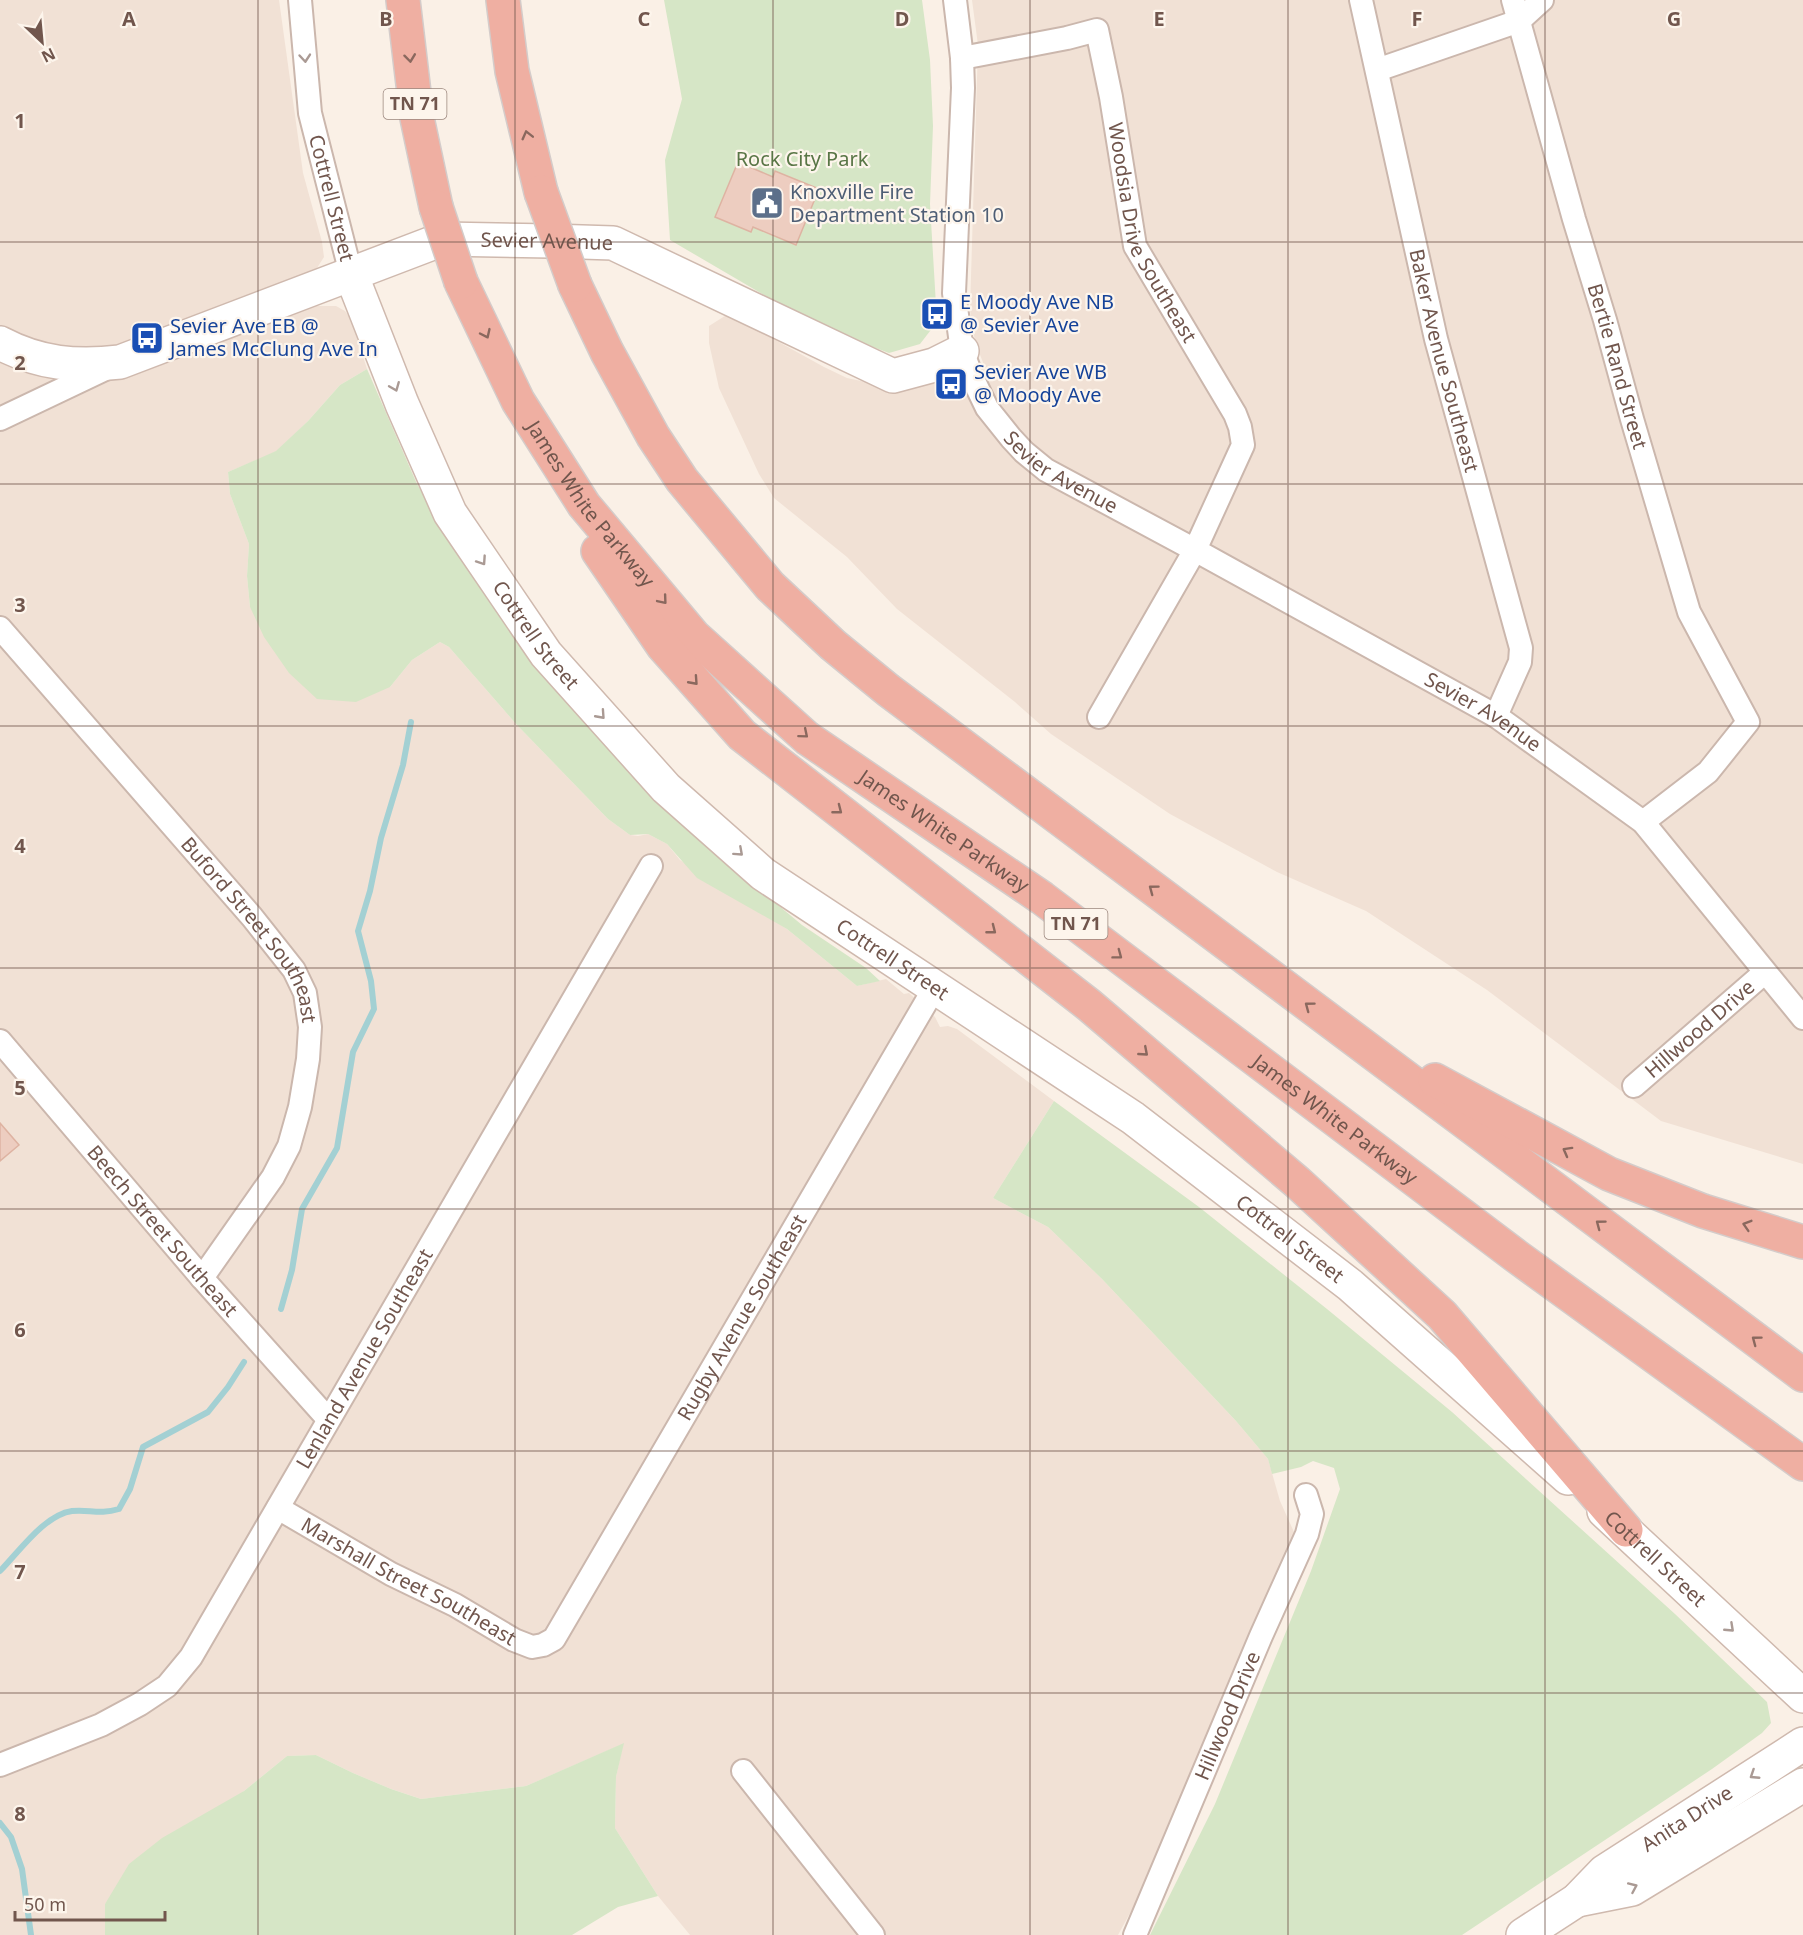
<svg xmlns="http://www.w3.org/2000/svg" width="1803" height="1935" viewBox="0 0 1803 1935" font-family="'Noto Sans',sans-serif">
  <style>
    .residential { fill: #f1e1d5 }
    .green { fill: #d6e6c6 }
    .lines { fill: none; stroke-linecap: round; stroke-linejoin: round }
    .stream { stroke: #a3d0d3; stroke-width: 6 }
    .building { fill: #edcdc0; stroke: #deb3a2; stroke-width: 1.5 }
    .street-casing { stroke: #cbb7ad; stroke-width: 26 }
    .secondary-casing { stroke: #cfb9ae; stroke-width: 36 }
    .highway-casing { stroke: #d4ccca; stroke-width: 36 }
    .street { stroke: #fff; stroke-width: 22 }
    .secondary { stroke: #fff; stroke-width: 33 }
    .highway { stroke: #efafa2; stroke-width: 33 }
    .highway-bridge-casing { stroke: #d4ccca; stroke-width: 36; stroke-linecap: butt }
    .highway-bridge { stroke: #efafa2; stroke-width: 33 }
    .oneway { stroke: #aa9a94 }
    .oneway2 { stroke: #8a685e }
    .grid { fill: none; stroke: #71564d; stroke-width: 1.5; stroke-opacity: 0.55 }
    .labels { text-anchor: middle; stroke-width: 4.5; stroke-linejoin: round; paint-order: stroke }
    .shield { fill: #fdf5ec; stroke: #9b867d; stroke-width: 1.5 }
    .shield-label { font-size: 18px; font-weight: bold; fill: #71564d }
    .park-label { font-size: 20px; fill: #597646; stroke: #fdf5ec }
    .service-label { font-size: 20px; fill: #4e5e75; stroke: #fdf5ec; text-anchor: start }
    .street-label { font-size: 20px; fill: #71564d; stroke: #fdf5ec }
    .transit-label { font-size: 20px; fill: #164399; stroke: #fdf5ec; text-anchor: start }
    .grid-label { font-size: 20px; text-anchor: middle; font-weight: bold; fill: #71564d; stroke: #fdf5ec; stroke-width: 4.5; stroke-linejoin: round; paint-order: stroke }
  </style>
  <rect width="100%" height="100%" fill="#faf0e6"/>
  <path class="residential" d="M 0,0 L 279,0 L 303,173 L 322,242 L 324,257 L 317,268 L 304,274 L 316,306 L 336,306 L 345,311 L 351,319 L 367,369 L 340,385 L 308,421 L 276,452 L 228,472 L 230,494 L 249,544 L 247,576 L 250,607 L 390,687 L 412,660 L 440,642 L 449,647 L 517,725 L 608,819 L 630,835 L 638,836 L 648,834 L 667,844 L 680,860 L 787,929 L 857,986 L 886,979 L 904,994 L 909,993 L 935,1017 L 940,1027 L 948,1026 L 957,1029 L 1054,1101 L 993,1198 L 1048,1227 L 1102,1279 L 1236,1421 L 1268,1459 L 1280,1501 L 1294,1532 L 1273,1594 L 1198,1763 L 1174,1812 L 1141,1893 L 1118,1935 L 690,1935 L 658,1896 L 615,1828 L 616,1777 L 623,1744 L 526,1786 L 421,1799 L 391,1789 L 353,1773 L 316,1755 L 287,1756 L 105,1904 L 105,1935 L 0,1935 Z
    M 972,0 L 1803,0 L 1803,1164 L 1661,1121 L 1487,990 L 1366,911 L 1277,872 L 1170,814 L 1051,734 L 1015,702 L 897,609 L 847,557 L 774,498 L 759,474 L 719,388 L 709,343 L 709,326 L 728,314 L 824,367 L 847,378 L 880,385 L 913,385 L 937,382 L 951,376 L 955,379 L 984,365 L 975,342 L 970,310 L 978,45 Z"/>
  <path class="green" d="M 664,0 L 922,0 L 930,60 L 933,126 L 930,204 L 937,322 L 920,344 L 889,353 L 817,326 L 670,240 L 665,160 L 682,99 Z
    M 367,369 L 417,484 L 463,560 L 724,860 L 802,925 L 866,968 L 880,981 L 857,986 L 787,929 L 697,878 L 667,844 L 648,834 L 630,835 L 608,819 L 517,725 L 449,647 L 440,642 L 412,660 L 390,687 L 356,702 L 317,699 L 289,673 L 264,637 L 250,607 L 247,576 L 249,544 L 230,494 L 228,472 L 276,451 L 308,421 L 340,385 Z
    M 1054,1101 L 1199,1207 L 1327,1309 L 1452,1412 L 1675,1614 L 1767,1702 L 1771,1723 L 1762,1733 L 1712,1769 L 1462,1935 L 1150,1935 L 1215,1804 L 1311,1571 L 1340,1489 L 1334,1468 L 1313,1461 L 1301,1467 L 1272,1474 L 1268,1459 L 1236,1421 L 1102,1279 L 1048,1227 L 993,1198 Z
    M 624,1743 L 616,1777 L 615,1828 L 658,1896 L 618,1907 L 572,1935 L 105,1935 L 105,1904 L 129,1864 L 162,1838 L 244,1791 L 287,1756 L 316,1755 L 353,1773 L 391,1789 L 421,1799 L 526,1786 Z"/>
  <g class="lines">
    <path class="stream" d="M 281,1309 L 292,1270 L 302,1209 L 337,1148 L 353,1052 L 374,1009 L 371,981 L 358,931 L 370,891 L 381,838 L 403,765 L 411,722
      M 0,1571 C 19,1552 44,1515 72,1511 C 89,1509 99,1515 119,1509 L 130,1489 L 143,1447 L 208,1412 L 228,1387 L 244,1362
      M 0,1823 L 11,1837 L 22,1869 L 31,1935"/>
  </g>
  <path class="building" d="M 738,162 L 773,177 L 775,171 L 819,189 L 796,245 L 753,227 L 751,232 L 715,217 Z
    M 0,1123 L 19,1145 L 0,1161 Z"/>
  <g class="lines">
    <defs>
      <g id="street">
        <path id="s1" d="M 300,0 L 310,113 L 351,274"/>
        <path id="s2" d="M 955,0 L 962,58 L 963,88 L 954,293 L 962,351 L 973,379 L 987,408 L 1011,438 L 1024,452 L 1046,470 L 1195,550 L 1496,716 L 1643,822 L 1803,1018"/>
        <path id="s3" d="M 1361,0 L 1436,339 L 1521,648 L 1520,662 L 1496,716"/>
        <path id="s4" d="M 1513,0 L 1574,219 L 1605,320 L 1632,419 L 1689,612 L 1748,722 L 1708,772 L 1643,822"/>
        <path id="s5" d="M 962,58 L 1067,38 L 1097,30 L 1111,97 L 1135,246 L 1235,414 L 1240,427 L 1243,445 L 1195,550 L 1099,717"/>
        <path d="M 1377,70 L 1519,21 L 1542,0"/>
        <path d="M 0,419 L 105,369"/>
        <path id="s6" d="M 0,628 L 252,917 L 294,970 L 305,993 L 310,1027 L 308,1059 L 300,1107 L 289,1146 L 273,1177 L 202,1278"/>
        <path id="s7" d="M 0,1041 L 202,1278 L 328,1419"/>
        <path id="s8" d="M 1634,1086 L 1764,973"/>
        <path id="s9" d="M 278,1508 L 391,1574 L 455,1605 L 514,1640 L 532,1647 L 543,1645 L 554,1639 L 935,987"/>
        <path id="s10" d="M 0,1765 L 101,1725 L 140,1704 L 167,1686 L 191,1657 L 651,866"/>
        <path d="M 743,1771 L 873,1935"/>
        <path id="s11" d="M 1135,1935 L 1261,1636 L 1307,1534 L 1312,1514 L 1306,1495"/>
      </g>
      <g id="secondary">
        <path id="s12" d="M 351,274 L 402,404 L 450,513 L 546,654 L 666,788 L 763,874 L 1133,1118 L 1350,1285 L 1568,1478"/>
        <path id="s13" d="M 0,343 C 40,364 76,367 120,362 L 443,239 L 551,241 L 613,243 L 893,376 L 934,365 L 962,351"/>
        <path id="s14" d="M 1604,1511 L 1803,1696"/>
        <path d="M 1577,1900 L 1632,1889 L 1803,1785"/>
        <path id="s15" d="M 1523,1935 L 1577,1900 L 1604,1872 L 1803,1744"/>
      </g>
      <g id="highway">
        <path d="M 403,0 L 417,118 L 436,207"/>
        <path d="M 503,0 L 512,71 L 541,192"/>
        <path id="s16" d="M 461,282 L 518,401 L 584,505 L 694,636 L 807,738 L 1042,898 L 1516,1256 L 1803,1464"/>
        <path d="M 575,285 L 607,352 L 653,436 L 682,480 L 770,586 L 833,645 L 888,690 L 1803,1375"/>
        <path d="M 598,551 L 663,646 L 742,735 L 1089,1005 L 1297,1182 L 1442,1315 L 1626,1530"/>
        <path d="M 1435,1080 L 1609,1174 L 1703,1211 L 1803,1242"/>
      </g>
    </defs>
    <use href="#street" class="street-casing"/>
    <use href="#secondary" class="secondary-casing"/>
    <use href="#highway" class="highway-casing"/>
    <use href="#street" class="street"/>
    <use href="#secondary" class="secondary"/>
    <use href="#highway" class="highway"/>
    <defs>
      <path id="highway-bridge" d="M 541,192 L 575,285
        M 436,207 L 461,282"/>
    </defs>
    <use href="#highway-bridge" class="highway-bridge-casing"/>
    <use href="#highway-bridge" class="highway-bridge"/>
  </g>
  <defs><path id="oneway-chevron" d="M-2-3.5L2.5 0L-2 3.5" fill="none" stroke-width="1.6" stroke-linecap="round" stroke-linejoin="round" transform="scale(1.5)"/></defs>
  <g class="oneway">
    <use href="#oneway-chevron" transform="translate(305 58) rotate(85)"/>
    <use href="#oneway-chevron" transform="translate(395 387) rotate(68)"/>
    <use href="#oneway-chevron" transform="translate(482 561) rotate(56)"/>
    <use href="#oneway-chevron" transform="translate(601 715) rotate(48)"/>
    <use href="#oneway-chevron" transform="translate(739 852) rotate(42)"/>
    <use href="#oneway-chevron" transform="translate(1730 1628) rotate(43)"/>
    <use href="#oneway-chevron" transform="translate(1754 1775) rotate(147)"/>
    <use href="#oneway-chevron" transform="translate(1633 1887) rotate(-24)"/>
  </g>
  <g class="oneway2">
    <use href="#oneway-chevron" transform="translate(410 58) rotate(83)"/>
    <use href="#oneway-chevron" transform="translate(527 135) rotate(-104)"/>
    <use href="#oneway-chevron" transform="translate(486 334) rotate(65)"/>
    <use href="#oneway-chevron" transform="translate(663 600) rotate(50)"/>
    <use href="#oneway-chevron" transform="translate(694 681) rotate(48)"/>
    <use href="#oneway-chevron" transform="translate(804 734) rotate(40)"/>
    <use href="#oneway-chevron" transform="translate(838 810) rotate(38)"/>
    <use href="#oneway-chevron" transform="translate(1153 889) rotate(-143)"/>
    <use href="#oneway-chevron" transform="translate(992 930) rotate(38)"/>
    <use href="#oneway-chevron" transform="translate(1118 955) rotate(37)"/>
    <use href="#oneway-chevron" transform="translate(1309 1006) rotate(-143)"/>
    <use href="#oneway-chevron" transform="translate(1144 1052) rotate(41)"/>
    <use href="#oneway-chevron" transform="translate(1567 1151) rotate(-151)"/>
    <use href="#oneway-chevron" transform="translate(1600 1224) rotate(-143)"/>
    <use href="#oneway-chevron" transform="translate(1747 1225) rotate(-163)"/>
    <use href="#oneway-chevron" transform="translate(1756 1340) rotate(-143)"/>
  </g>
  <path class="grid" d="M 258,0 L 258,1935M 515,0 L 515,1935M 773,0 L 773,1935M 1030,0 L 1030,1935M 1288,0 L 1288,1935M 1545,0 L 1545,1935M 0,242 L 1803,242M 0,484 L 1803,484M 0,726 L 1803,726M 0,968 L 1803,968M 0,1209 L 1803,1209M 0,1451 L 1803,1451M 0,1693 L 1803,1693"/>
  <defs>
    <symbol id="civic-square" viewBox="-11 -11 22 22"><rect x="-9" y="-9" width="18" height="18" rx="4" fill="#5c6f8a" stroke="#fdf5ec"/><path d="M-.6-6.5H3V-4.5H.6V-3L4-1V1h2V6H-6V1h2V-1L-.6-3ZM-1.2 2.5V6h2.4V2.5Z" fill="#fff"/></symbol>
    <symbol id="bus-square" viewBox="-11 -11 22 22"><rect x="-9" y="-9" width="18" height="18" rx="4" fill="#1a4fb4" stroke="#fdf5ec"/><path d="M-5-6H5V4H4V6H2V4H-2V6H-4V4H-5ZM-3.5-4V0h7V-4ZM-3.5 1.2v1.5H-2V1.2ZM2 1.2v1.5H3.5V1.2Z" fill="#fff"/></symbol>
  </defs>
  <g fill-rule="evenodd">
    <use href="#civic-square" x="748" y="184" width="38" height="38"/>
    <use href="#bus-square" x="918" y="295" width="38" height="38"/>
    <use href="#bus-square" x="128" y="319" width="38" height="38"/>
    <use href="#bus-square" x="932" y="365" width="38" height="38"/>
  </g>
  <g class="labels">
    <g class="shield">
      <rect x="383.5" y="89" width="63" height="30" rx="4.5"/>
      <rect x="1044.5" y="909" width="63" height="30" rx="4.5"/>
    </g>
    <g class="shield-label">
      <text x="415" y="110">TN 71</text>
      <text x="1076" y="930">TN 71</text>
    </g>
    <g class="park-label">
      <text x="802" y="166">Rock City Park</text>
    </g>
    <g class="service-label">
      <text x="790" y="199">Knoxville Fire<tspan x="790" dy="23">Department Station 10</tspan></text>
    </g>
    <g class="street-label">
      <text dy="7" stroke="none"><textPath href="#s1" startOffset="201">Cottrell Street</textPath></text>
      <text dy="7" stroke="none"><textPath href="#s5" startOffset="350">Woodsia Drive Southeast</textPath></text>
      <text dy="7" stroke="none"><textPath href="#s13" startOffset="573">Sevier Avenue</textPath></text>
      <text dy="7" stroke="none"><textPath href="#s3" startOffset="370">Baker Avenue Southeast</textPath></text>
      <text dy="7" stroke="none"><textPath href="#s4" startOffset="381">Bertie Rand Street</textPath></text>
      <text dy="7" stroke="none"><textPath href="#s2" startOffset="514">Sevier Avenue</textPath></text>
      <text dy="7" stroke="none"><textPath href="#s16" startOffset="258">James White Parkway</textPath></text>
      <text dy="7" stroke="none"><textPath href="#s12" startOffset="408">Cottrell Street</textPath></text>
      <text dy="7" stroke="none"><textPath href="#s2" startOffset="1000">Sevier Avenue</textPath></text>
      <text dy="7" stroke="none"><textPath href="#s16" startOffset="744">James White Parkway</textPath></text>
      <text dy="7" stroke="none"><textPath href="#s6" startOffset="394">Buford Street Southeast</textPath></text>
      <text dy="7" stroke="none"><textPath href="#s12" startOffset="894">Cottrell Street</textPath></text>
      <text dy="7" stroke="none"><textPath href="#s8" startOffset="87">Hillwood Drive</textPath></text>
      <text dy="7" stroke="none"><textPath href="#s16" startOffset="1230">James White Parkway</textPath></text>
      <text dy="7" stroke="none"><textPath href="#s7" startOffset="250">Beech Street Southeast</textPath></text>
      <text dy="7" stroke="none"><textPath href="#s12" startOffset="1380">Cottrell Street</textPath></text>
      <text dy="7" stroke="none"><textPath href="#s9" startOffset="686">Rugby Avenue Southeast</textPath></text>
      <text dy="7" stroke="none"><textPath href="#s10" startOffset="568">Lenland Avenue Southeast</textPath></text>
      <text dy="7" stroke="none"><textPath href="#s14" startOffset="70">Cottrell Street</textPath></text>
      <text dy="7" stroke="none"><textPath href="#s9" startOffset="150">Marshall Street Southeast</textPath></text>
      <text dy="7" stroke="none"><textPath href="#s11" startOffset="238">Hillwood Drive</textPath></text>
      <text dy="7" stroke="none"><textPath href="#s15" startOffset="202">Anita Drive</textPath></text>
    </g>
    <g class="transit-label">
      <text x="960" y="309">E Moody Ave NB<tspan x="960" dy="23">@ Sevier Ave</tspan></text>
      <text x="170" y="333">Sevier Ave EB @<tspan x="170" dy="23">James McClung Ave In</tspan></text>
      <text x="974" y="379">Sevier Ave WB<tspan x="974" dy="23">@ Moody Ave</tspan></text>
    </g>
  </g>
  <g class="grid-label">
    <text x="129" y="26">A</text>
    <text x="386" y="26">B</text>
    <text x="644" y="26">C</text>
    <text x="902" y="26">D</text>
    <text x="1159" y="26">E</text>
    <text x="1417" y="26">F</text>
    <text x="1674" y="26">G</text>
    <text x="20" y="128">1</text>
    <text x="20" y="370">2</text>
    <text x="20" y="612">3</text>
    <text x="20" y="853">4</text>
    <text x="20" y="1095">5</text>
    <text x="20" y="1337">6</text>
    <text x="20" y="1579">7</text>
    <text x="20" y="1821">8</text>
  </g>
  <g transform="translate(42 42) rotate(154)" stroke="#fdf5ec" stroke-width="4.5" paint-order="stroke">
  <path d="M0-4.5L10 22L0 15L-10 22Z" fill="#71564d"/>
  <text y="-9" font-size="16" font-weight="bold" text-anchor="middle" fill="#71564d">N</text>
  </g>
  <path d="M15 1911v9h150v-9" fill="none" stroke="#71564d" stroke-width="3"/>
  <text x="24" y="1911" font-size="18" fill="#71564d" stroke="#fdf5ec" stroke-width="4.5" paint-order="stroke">50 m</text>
</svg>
